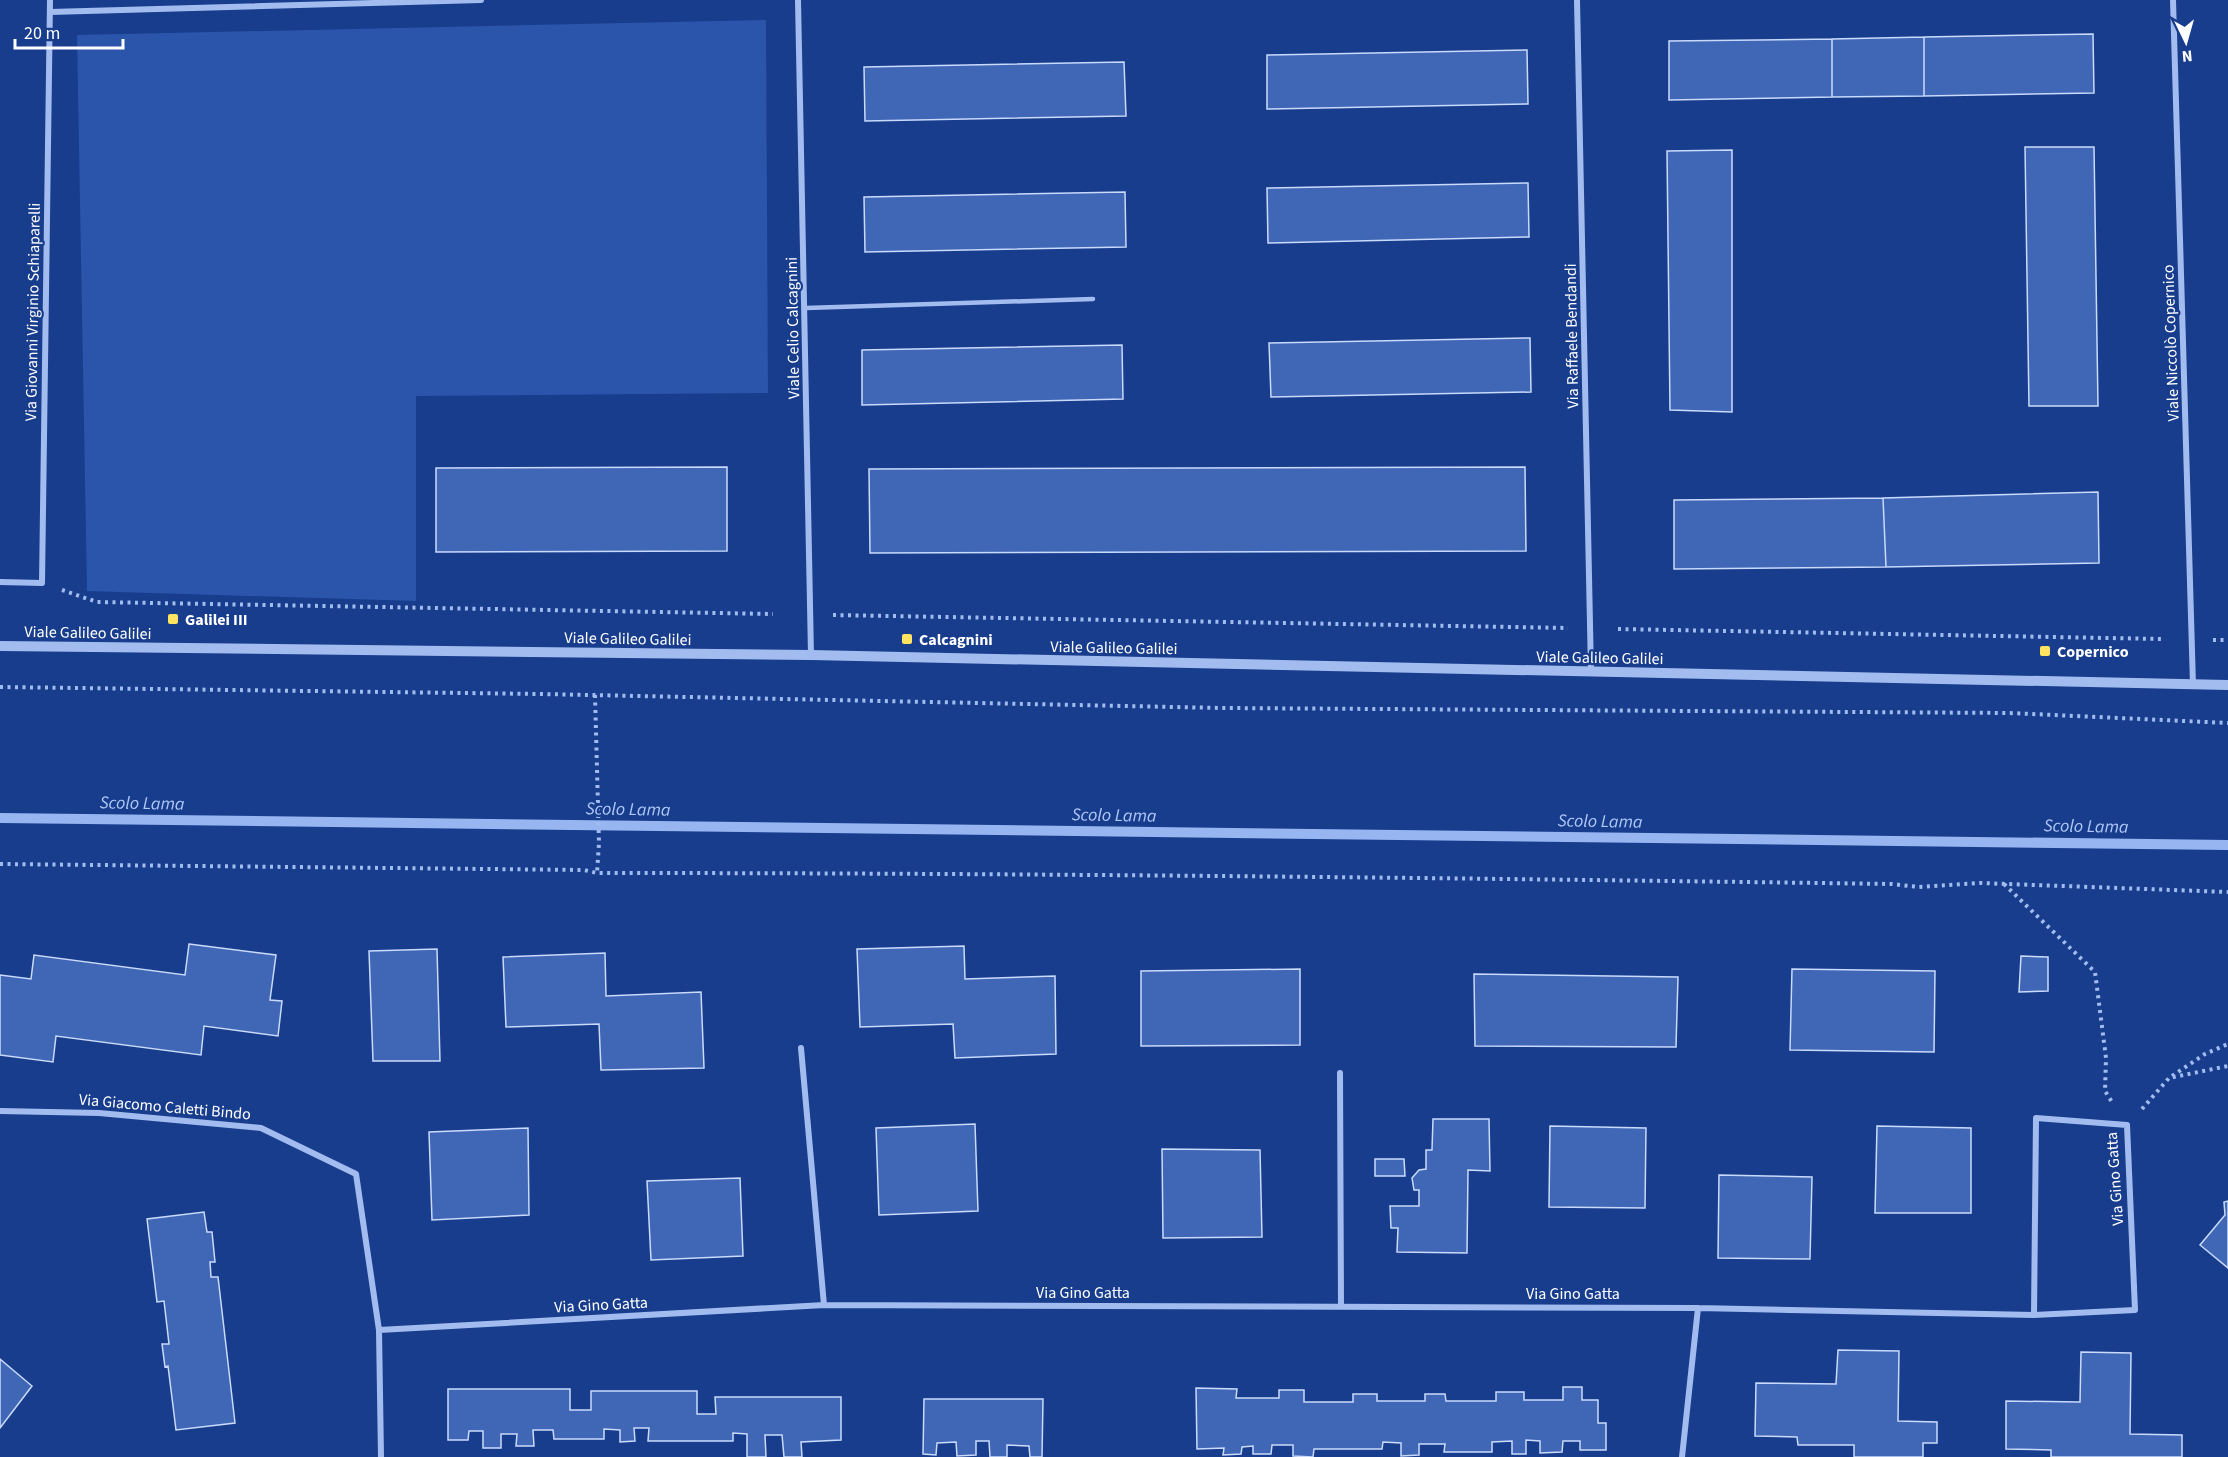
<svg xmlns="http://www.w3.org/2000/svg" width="2228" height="1457" viewBox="0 0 2228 1457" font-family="'Source Sans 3',sans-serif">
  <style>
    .green { fill: #2a55ab }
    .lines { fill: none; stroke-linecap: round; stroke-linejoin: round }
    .stream { stroke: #96b5f1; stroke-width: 10 }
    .building { fill: #4067b6; stroke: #c9dafb; stroke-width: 1.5 }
    .path { stroke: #a3bcef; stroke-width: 4; stroke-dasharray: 3 4.5; stroke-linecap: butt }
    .service { stroke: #a3bcef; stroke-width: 4.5 }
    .minor { stroke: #a3bcef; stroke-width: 6 }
    .tertiary { stroke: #a3bcef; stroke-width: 10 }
    .poi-dot { fill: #ffe461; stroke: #183d8d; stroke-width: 2 }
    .labels { text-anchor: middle; stroke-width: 4.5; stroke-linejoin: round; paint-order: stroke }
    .street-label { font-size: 16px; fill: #fff; stroke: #183d8d }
    .poi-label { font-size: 16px; font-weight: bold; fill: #fff; stroke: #183d8d; text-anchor: start }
    .water-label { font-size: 18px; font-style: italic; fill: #afc7f6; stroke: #183d8d }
  </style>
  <rect width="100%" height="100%" fill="#183d8d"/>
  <path class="green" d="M 766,20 L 768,393 L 416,396 L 416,601 L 87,591 L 77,35 Z"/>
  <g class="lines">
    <path class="stream" d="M 0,818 L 2228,845"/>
  </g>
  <path class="building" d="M 2093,34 L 2094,93 L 1924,96 L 1924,37 Z
    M 1924,37 L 1924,96 L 1832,97 L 1832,39 Z
    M 1832,39 L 1832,97 L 1669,100 L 1669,41 Z
    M 1527,50 L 1528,104 L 1267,109 L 1267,55 Z
    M 1124,62 L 1126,116 L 865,121 L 864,67 Z
    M 2025,147 L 2094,147 L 2098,406 L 2029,406 Z
    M 1732,150 L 1732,412 L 1670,410 L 1667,151 Z
    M 1528,183 L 1529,237 L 1268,243 L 1267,188 Z
    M 1125,192 L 1126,247 L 865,252 L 864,197 Z
    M 1530,338 L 1531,392 L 1271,397 L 1269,343 Z
    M 1122,345 L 1123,399 L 862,405 L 862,350 Z
    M 727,467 L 727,551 L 436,552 L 436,468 Z
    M 1525,467 L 1526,551 L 870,553 L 869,469 Z
    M 2098,492 L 2099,563 L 1886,567 L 1883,498 Z
    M 1883,498 L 1886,567 L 1674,569 L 1674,500 Z
    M 189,944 L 276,955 L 270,1000 L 282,1001 L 278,1036 L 204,1026 L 201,1055 L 56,1036 L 53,1062 L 0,1055 L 0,975 L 31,979 L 34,955 L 185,975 Z
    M 964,946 L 965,979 L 1055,976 L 1056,1054 L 955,1058 L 953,1024 L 860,1027 L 857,949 Z
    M 437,949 L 440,1061 L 373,1061 L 369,951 Z
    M 605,953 L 606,996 L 701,992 L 704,1068 L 601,1070 L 599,1024 L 506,1027 L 503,957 Z
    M 2021,956 L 2048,957 L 2048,991 L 2019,992 Z
    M 1300,969 L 1300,1045 L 1141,1046 L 1141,971 Z
    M 1792,969 L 1935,971 L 1934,1052 L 1790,1050 Z
    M 1474,974 L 1678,977 L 1676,1047 L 1475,1046 Z
    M 1433,1119 L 1489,1119 L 1490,1171 L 1468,1170 L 1467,1253 L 1397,1252 L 1398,1228 L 1391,1228 L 1390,1206 L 1419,1206 L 1419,1190 L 1414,1190 L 1412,1178 L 1419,1170 L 1426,1169 L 1426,1150 L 1432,1150 Z
    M 975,1124 L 978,1211 L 879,1215 L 876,1128 Z
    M 1550,1126 L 1646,1128 L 1645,1208 L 1549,1207 Z
    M 1877,1126 L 1971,1128 L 1971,1213 L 1875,1213 Z
    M 528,1128 L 529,1215 L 432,1220 L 429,1132 Z
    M 1162,1149 L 1260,1150 L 1262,1237 L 1163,1238 Z
    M 1375,1159 L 1404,1159 L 1405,1176 L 1375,1176 Z
    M 1719,1175 L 1812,1177 L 1810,1259 L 1718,1258 Z
    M 740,1178 L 743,1256 L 651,1260 L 647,1181 Z
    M 2228,1201 L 2228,1268 L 2200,1245 L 2225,1215 L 2224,1202 Z
    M 204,1212 L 207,1232 L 212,1232 L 215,1262 L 210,1262 L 211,1277 L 218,1277 L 235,1423 L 176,1430 L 168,1366 L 165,1367 L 162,1344 L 169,1344 L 164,1301 L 157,1302 L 147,1219 Z
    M 1838,1350 L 1899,1351 L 1898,1421 L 1937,1422 L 1937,1443 L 1923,1443 L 1923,1457 L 1854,1457 L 1854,1445 L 1798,1445 L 1797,1437 L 1755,1436 L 1756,1383 L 1836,1384 Z
    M 2081,1352 L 2131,1353 L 2130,1434 L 2182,1435 L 2182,1457 L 2051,1457 L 2051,1450 L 2006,1449 L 2006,1401 L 2080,1402 Z
    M 0,1359 L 32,1386 L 0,1428 Z
    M 1563,1387 L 1582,1387 L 1582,1400 L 1598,1400 L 1598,1423 L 1606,1423 L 1606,1450 L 1580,1450 L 1580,1441 L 1563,1441 L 1562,1452 L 1540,1453 L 1540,1441 L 1526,1440 L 1526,1454 L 1512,1454 L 1512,1441 L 1492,1442 L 1492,1452 L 1444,1452 L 1445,1444 L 1419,1444 L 1419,1455 L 1401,1456 L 1401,1443 L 1383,1442 L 1382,1449 L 1314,1449 L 1313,1457 L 1293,1456 L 1293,1445 L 1272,1445 L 1271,1454 L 1253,1454 L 1253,1446 L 1242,1447 L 1241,1454 L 1223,1455 L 1224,1448 L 1197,1449 L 1196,1388 L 1237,1389 L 1236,1398 L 1279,1398 L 1279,1390 L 1304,1390 L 1304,1402 L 1353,1402 L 1353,1394 L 1377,1394 L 1377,1401 L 1425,1401 L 1425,1394 L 1445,1394 L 1446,1401 L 1496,1401 L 1496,1392 L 1524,1392 L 1524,1400 L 1563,1400 Z
    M 448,1389 L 570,1389 L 570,1410 L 591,1410 L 591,1391 L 697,1391 L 697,1414 L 716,1414 L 715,1397 L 841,1397 L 841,1440 L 801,1442 L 802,1457 L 784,1457 L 782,1435 L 765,1435 L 766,1457 L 747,1457 L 747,1434 L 733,1433 L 733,1441 L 648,1441 L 649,1428 L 634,1428 L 635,1441 L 620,1442 L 620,1430 L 604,1429 L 604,1439 L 554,1439 L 553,1430 L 533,1430 L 534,1446 L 516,1446 L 517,1434 L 501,1434 L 501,1448 L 483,1448 L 483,1431 L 469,1431 L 468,1440 L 448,1440 Z
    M 924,1399 L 1043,1399 L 1042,1457 L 1030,1457 L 1029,1446 L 1007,1445 L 1007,1457 L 990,1457 L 989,1441 L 976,1441 L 976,1455 L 957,1456 L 956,1442 L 937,1443 L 936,1455 L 923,1454 Z"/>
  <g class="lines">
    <path class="path" d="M 62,590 L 97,602 L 773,614
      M 833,615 L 1568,628
      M 1618,629 L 2162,639
      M 2213,640 L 2228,640
      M 0,687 L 541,694 L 1222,708 L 2010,713 L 2228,723
      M 595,695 L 599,843 L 597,873
      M 0,864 L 584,870 L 597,873 C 1029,873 1460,878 1892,884 L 1919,887 L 1980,883 L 2228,892
      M 2004,884 L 2095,972 L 2106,1058 L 2105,1091 L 2112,1102
      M 2172,1076 L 2205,1054 L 2228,1044
      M 2142,1109 L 2169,1078 L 2228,1066"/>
    <path class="service" d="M 806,308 L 1093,299"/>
    <path class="minor" d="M 798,0 L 811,655
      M 1577,0 L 1591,672
      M 2173,0 L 2193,685
      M 50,12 L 481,0
      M 0,582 L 42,583 L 50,0
      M 801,1048 L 824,1305
      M 1340,1073 L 1341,1305
      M 0,1111 L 99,1113 L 261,1128 L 356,1174 L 379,1330 L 381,1457
      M 379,1330 L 824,1305 L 1698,1308 L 2034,1315 L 2135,1310 L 2127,1125 L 2036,1118 L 2034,1315
      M 1682,1457 L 1698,1308"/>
    <path class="tertiary" d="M 0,646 L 811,655 L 2228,685"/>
  </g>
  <g class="poi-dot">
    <rect x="167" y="613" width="12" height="12" rx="3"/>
    <rect x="901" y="633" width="12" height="12" rx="3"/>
    <rect x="2039" y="645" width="12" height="12" rx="3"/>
  </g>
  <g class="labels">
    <g class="street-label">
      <text transform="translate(32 312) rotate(-89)" y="6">Via Giovanni Virginio Schiaparelli</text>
      <text transform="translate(792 328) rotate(-91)" y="6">Viale Celio Calcagnini</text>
      <text transform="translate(1571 336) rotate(-91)" y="6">Via Raffaele Bendandi</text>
      <text transform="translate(2170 343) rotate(-92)" y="6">Viale Niccolò Copernico</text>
      <text transform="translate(88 632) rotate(1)" y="6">Viale Galileo Galilei</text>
      <text transform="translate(628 638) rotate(1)" y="6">Viale Galileo Galilei</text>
      <text transform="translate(1114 647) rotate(1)" y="6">Viale Galileo Galilei</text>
      <text transform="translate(1600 657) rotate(1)" y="6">Viale Galileo Galilei</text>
      <text transform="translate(165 1106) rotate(5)" y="6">Via Giacomo Caletti Bindo</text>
      <text transform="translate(2114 1179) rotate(-94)" y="6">Via Gino Gatta</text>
      <text x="1083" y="1298">Via Gino Gatta</text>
      <text x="1573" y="1299">Via Gino Gatta</text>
      <text transform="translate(601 1304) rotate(-3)" y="6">Via Gino Gatta</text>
    </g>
    <g class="poi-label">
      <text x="185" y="625">Galilei III</text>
      <text x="919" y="645">Calcagnini</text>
      <text x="2057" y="657">Copernico</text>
    </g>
    <g class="water-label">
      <text transform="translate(142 803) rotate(1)" y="6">Scolo Lama</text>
      <text transform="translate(628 809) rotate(1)" y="6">Scolo Lama</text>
      <text transform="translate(1114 815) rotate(1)" y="6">Scolo Lama</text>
      <text transform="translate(1600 821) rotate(1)" y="6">Scolo Lama</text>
      <text transform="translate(2086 826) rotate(1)" y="6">Scolo Lama</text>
    </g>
  </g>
  <g transform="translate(2186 42) rotate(175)" stroke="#183d8d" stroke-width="4.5" paint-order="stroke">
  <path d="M0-4.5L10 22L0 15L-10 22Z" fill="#ffffff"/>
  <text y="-9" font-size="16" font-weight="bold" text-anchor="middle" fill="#ffffff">N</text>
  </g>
  <path d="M15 39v9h108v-9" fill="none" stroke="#ffffff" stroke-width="3"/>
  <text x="24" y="39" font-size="18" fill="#ffffff" stroke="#183d8d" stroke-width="4.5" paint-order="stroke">20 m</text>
</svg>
